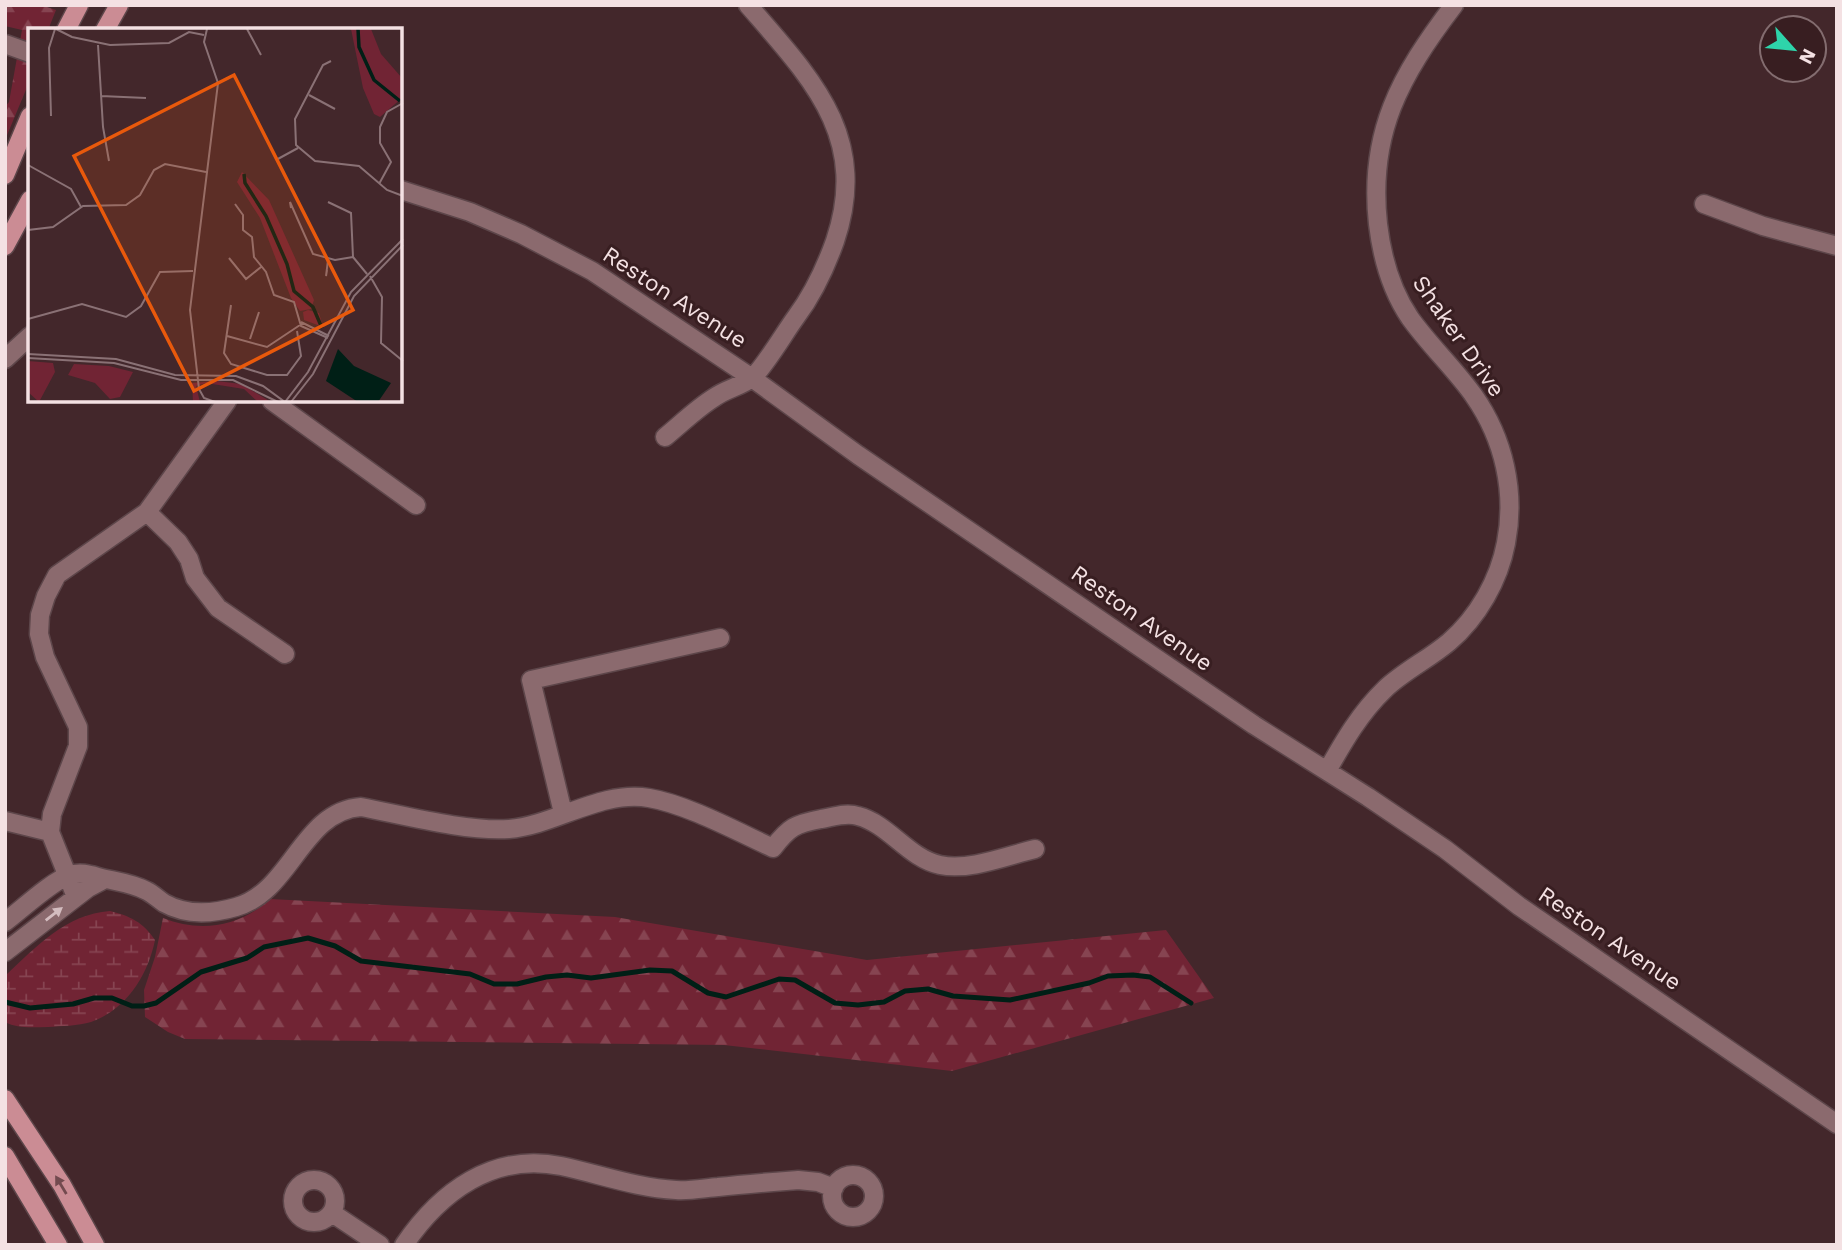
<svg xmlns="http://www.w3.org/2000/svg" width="1842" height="1250" viewBox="0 0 1842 1250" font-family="'Work Sans',sans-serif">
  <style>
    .forest { fill: url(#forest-firs) }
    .wetland { fill: url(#wetland-marsh) }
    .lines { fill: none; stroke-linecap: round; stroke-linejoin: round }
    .stream { stroke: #001f16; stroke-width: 5 }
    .minor-casing { stroke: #5d464a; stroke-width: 21 }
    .major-casing { stroke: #5d464a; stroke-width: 21 }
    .minor { stroke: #8b6a6e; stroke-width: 18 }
    .major { stroke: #cb8c94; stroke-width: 18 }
    .oneway { fill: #d4bdc0 }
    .oneway2 { fill: #734a4f }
    .labels { text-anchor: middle; stroke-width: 6; stroke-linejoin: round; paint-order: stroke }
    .street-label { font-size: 23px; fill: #f4e1e3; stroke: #381e21 }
    .inset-river { fill: none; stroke: #001f16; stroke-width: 3.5 }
    .inset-road { fill: none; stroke: #8a7175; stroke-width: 2 }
    .view { fill: #e8590c; fill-opacity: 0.15; stroke: #e8590c; stroke-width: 3.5 }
    .inset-edge { fill: none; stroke: #f4e1e3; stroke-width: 3.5 }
  </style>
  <defs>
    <pattern id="forest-firs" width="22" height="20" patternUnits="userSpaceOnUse" patternTransform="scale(1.75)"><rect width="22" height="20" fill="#712434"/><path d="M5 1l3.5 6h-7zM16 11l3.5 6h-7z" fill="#864451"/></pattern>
    <pattern id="wetland-marsh" width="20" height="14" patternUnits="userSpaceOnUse" patternTransform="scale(1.75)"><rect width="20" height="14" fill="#712434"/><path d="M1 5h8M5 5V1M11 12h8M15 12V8" fill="none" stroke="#864451"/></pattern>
  </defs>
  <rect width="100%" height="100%" fill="#43272b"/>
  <path class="forest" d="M 5,5 L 41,5 L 56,10 L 48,30 L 30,30 L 30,80 L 5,140 L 5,107 L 9,102 L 22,30 L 5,26 Z
    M 270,899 L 615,917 L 867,960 L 1166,930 L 1214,998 L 952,1071 L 724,1045 L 185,1039 L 168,1032 L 145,1017 L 144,990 L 155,957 L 163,918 C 200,933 240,927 270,899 Z"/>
  <path class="wetland" d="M 110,911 C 130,916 143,922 155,940 C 148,975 126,1010 91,1022 C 78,1026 61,1026 48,1027 C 33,1027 18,1029 5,1022 L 5,976 C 36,947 66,914 110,911 Z"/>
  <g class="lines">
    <path class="stream" d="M 5,1002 L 30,1008 L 73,1004 L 94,998 L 112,998 L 132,1006 L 144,1006 L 156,1003 L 201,972 L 247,958 L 264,947 L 308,938 L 335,946 L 361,961 L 470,974 L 494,984 L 517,984 L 546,977 L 567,975 L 591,978 L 650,970 L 672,971 L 708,993 L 726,997 L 779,979 L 795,980 L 835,1003 L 858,1005 L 884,1002 L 905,991 L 928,989 L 953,996 L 1010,1000 L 1089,983 L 1108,976 L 1133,975 L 1150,977 L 1191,1003"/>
    <defs>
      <path id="minor" d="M 5,44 L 30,53
        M 401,190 L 470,212 L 521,234 L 592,271 L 752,378 L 858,455 L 1254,725 L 1368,797 L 1445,849 L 1519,906 L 1837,1124
        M 1704,204 L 1763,226 L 1837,246
        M 5,359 L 30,336
        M 272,401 L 416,505
        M 665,437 C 681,424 697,408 715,397 C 726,389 742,386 753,377 C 765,366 785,332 796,317 C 814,293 825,269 835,241 C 870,137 812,79 748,5
        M 147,512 L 178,542 L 189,559 L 195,578 L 218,608 L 285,654
        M 1327,771 C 1344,741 1360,713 1385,689 C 1404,671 1429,659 1449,642 C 1478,617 1499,580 1506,543 C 1516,492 1504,439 1474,396 C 1455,369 1430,346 1410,318 C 1391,290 1382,258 1378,224 C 1368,133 1400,76 1454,5
        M 563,813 L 531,680 L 720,638
        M 5,821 L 50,832
        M 76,897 L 50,832 L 52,814 L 78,746 L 78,727 L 45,657 L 39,634 L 40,615 L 46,596 L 57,575 L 147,512 L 227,401
        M 5,922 C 21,910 53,880 70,875 C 83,871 93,876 106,879 C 120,882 134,884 147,891 C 153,894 158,899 164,903 C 187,916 212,914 236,907 C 291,892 302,811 361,807 C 403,815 467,832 509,829 C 556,825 600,790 649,798 C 686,804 738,832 773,848 C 789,827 795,824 821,819 C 833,817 846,812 858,816 C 889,824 908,858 940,865 C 970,871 1006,856 1035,849
        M 5,952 L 88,888 L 105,879
        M832 1196a21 21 0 1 1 42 0a21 21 0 1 1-42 0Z
        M293 1201a21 21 0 1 1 42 0a21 21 0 1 1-42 0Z
        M 332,1213 L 380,1245
        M 404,1245 C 440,1192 493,1152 561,1166 C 599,1174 637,1188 676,1190 C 690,1191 705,1188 718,1187 C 745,1184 772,1182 798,1180 L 818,1182 L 834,1188"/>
      <path id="major" d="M 66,30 L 79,5
        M 105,30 L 119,5
        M 5,175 L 30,116
        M 5,246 L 30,200
        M 5,1099 L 62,1185 L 95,1245
        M 5,1156 L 58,1245"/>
    </defs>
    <use href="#minor" class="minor-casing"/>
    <use href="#major" class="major-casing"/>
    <use href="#minor" class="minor"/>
    <use href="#major" class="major"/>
  </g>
  <defs><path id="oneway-solid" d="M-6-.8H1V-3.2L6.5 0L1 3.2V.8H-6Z" transform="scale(1.75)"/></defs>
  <use class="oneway" href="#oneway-solid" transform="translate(54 914) rotate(-38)"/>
  <use class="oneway2" href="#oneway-solid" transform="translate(61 1185) rotate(-121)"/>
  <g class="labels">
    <g class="street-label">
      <text transform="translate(675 297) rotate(33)" y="8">Reston Avenue</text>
      <text transform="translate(1459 336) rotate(55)" y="8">Shaker Drive</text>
      <text transform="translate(1142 618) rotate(35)" y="8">Reston Avenue</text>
      <text transform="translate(1610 938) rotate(34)" y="8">Reston Avenue</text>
    </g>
  </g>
  <g transform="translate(28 28)">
    <rect width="374" height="374" fill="#43272b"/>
    <path d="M 323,1 L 343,1 L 353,26 L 374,50 L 374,70 L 352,89 L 346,86 L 335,60 ZM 214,144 L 241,172 L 286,272 L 283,281 L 272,283 L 263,270 L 232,190 L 209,154 ZM 0,333 L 25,335 L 27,344 L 11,374 L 0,364 ZM 46,336 L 81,338 L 105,344 L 92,369 L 82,371 L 67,355 L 40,347 ZM 189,353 L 213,356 L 243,374 L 230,374 L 216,361 L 178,355 L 168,358 L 172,374 L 165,374 L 164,355 Z" fill="#712434"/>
    <path d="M 280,282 L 291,285 L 295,299 L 276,292 L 275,284 Z" fill="#712434"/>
    <path d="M 310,321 L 326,338 L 363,355 L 350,374 L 330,374 L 298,353 Z" fill="#001f16"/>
    <path class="inset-river" d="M 330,1 L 331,19 L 346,52 L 372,73M 216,146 L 217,155 L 238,188 L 259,236 L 266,263 L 285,279 L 294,300"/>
    <path class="inset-road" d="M 28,1 L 44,9 L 82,17 L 141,15 L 161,4 L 176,7M 179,1 L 176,14 L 190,55 L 162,282 L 171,361 L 176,370 L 187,374M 219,1 L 233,27M 70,17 L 75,99 L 81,133M 303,33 L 295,37 L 267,91 L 268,117 L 287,133 L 331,138 L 359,162 L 375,168M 281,67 L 307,81M 73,68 L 118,70M 23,88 L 21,20 L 27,1M 248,132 L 270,120M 0,137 L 43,161 L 53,179M 351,156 L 363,134 L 352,115 L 352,99 L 359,84 L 375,75M 300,174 L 323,185 L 325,229 L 339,246M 207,176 L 215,187 L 215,202 L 224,209 L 226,229 L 238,244 L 246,267 L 266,274 L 273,298 L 300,310M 263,180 L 262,174 L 285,226 L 307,232 L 325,229M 0,202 L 25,199 L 55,178 L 98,177 L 112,167 L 126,142 L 137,136 L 178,144M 201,230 L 218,251 L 233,239M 299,242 L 298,248 L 300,232M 342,248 L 354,269 L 353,315 L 375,333M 203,277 L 196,325 L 203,336 L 239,347 L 259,347 L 273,328 L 269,303M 0,291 L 54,276 L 98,289 L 113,278 L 132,244 L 165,243M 273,294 L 301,308M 199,308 L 239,319 L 275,295M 222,311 L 231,284M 0,326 L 88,331 L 147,347 L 208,348 L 235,358 L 257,374 L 280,344 L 323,264 L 375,211M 0,330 L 86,335 L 153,352 L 205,352 L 250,374M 263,374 L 285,346 L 326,268 L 375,217"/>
    <path class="view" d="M 206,47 L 325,282 L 166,363 L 46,128 Z"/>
    <rect width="374" height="374" class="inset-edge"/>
  </g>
  <rect width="1842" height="1250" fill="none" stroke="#f4e1e3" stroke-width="14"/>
  <g transform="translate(1793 49) rotate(117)"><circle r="33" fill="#381e21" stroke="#836c6f" stroke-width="2"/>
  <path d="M0-5L12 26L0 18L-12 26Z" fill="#2ed4aa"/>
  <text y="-10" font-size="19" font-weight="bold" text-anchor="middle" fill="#f4e1e3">N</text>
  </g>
</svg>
